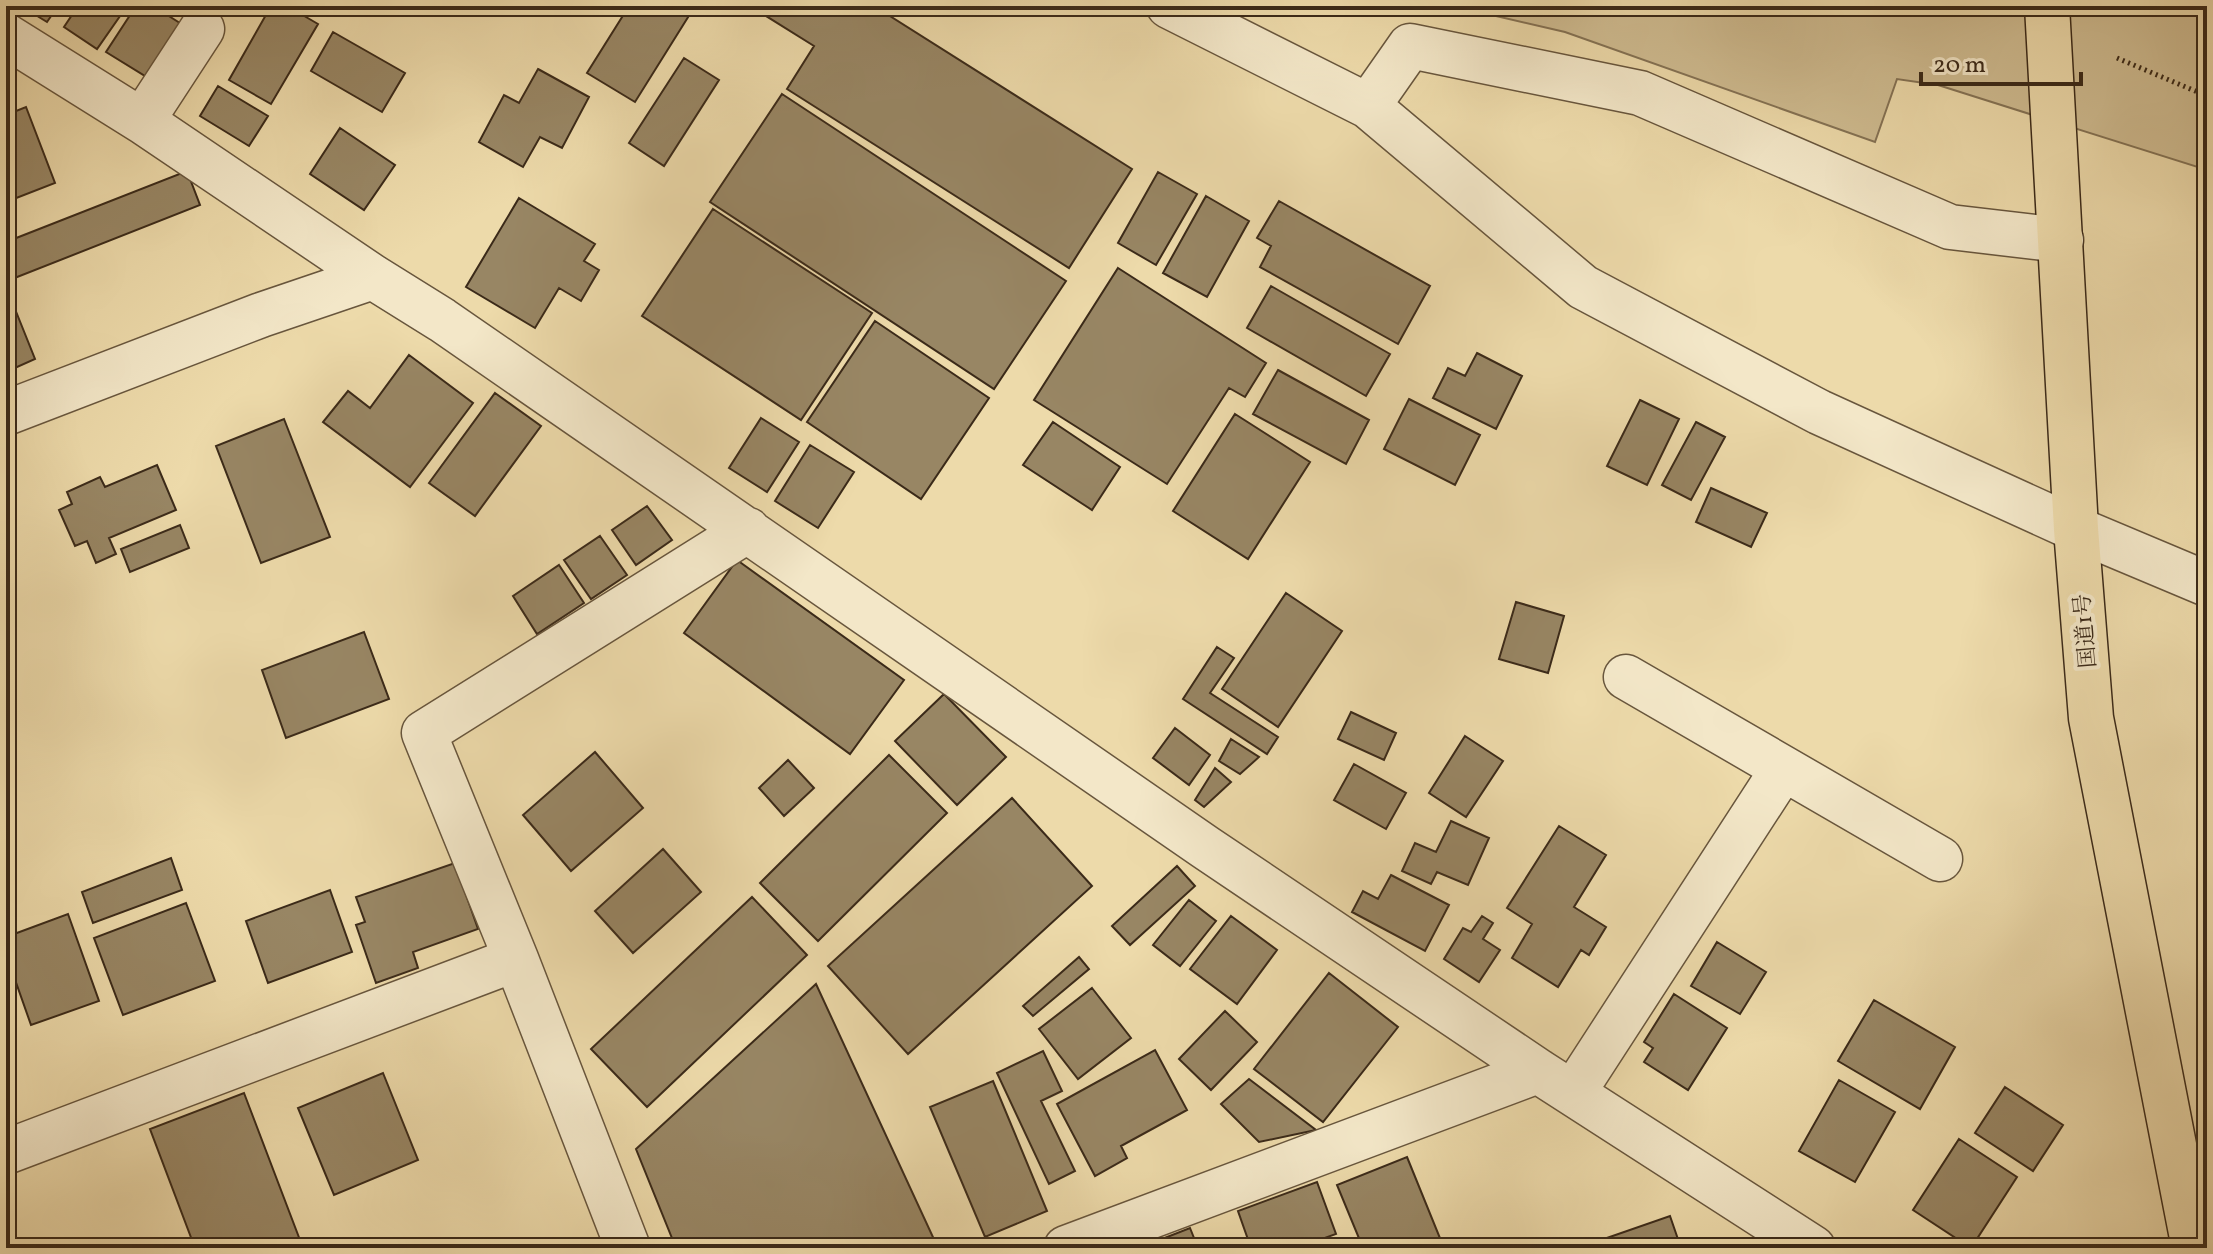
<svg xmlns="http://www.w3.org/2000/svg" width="2213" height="1254" viewBox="0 0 2213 1254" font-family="Vollkorn,'Noto Serif JP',serif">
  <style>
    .green { fill: #cfbc91; stroke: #857355; stroke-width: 2 }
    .building { fill: #988664; stroke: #3b2a19; stroke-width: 2 }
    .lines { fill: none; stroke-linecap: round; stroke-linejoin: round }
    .minor-casing { stroke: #68563d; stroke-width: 47 }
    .trunk-casing { stroke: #3b2a19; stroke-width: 47 }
    .path { stroke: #3b2a19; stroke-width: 5; stroke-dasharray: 2 4; stroke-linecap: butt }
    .minor { stroke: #f3e7c8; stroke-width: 44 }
    .trunk { stroke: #eddaaa; stroke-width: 44 }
    .labels { text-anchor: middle; stroke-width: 8; stroke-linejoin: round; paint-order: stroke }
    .street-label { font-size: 22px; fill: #3b2a19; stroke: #f3e7c8 }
  </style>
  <rect width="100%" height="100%" fill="#eddaaa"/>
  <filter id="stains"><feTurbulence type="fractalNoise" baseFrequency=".0025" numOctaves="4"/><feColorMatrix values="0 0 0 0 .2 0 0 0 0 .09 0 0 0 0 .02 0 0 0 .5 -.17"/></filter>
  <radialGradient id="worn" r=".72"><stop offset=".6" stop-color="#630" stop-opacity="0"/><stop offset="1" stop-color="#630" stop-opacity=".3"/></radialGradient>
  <path class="green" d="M 1453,6 L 2207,6 L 2207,170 L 1938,85 L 1897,79 L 1875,142 L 1565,32 Z"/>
  <path class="building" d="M 21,6 L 58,6 L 47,22 Z
    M 78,6 L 127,6 L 97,49 L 64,27 Z
    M 136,6 L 153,6 L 183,25 L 150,79 L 106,52 Z
    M 271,6 L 287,6 L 318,24 L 271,104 L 229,80 Z
    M 629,6 L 695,6 L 635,102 L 587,73 Z
    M 750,6 L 874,6 L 1132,169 L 1069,268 L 787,89 L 814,46 Z
    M 333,32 L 405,73 L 382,112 L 311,71 Z
    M 684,58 L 719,80 L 664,166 L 629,143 Z
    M 538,69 L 589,97 L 562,148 L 540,137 L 523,167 L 479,142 L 504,95 L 519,103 Z
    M 218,86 L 268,116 L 249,146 L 200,116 Z
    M 782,94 L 1066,281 L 994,389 L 710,202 Z
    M 26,107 L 55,183 L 6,202 L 6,115 Z
    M 340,128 L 395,165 L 364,210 L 310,174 Z
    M 187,171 L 200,205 L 7,281 L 6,242 Z
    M 1158,172 L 1197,194 L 1156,265 L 1118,243 Z
    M 1206,196 L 1249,221 L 1207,297 L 1163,273 Z
    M 519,198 L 595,244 L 584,261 L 599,270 L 581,301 L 559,288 L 535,328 L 466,287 Z
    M 1279,201 L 1430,286 L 1398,344 L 1260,267 L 1271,246 L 1257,238 Z
    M 713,209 L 872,313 L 801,420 L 642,316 Z
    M 1118,268 L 1266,363 L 1245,397 L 1229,388 L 1167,484 L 1034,400 Z
    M 1271,286 L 1390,354 L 1366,396 L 1247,328 Z
    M 13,304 L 35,359 L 6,372 L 6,307 Z
    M 875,321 L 989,398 L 921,499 L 807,422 Z
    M 1477,353 L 1522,376 L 1496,429 L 1433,398 L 1448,368 L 1465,376 Z
    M 409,355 L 473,403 L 410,487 L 323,422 L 348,391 L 370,408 Z
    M 1278,370 L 1369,420 L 1346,464 L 1253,414 Z
    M 495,393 L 541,426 L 475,516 L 429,483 Z
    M 1409,399 L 1480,435 L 1455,485 L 1384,449 Z
    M 1640,400 L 1679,419 L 1647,485 L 1607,466 Z
    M 1235,414 L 1310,462 L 1248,559 L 1173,511 Z
    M 761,418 L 799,442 L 767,492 L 729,468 Z
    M 284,419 L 330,537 L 261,563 L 216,446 Z
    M 1053,422 L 1120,467 L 1092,510 L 1023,465 Z
    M 1696,422 L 1725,437 L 1691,500 L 1662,485 Z
    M 810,445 L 854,472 L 818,528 L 775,501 Z
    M 157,465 L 176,510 L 109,538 L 116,554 L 96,563 L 87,541 L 75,546 L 59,510 L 72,504 L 67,492 L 100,477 L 105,487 Z
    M 1711,488 L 1767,513 L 1751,547 L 1696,522 Z
    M 647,506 L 672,540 L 636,565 L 612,530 Z
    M 180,525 L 189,548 L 130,572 L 121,549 Z
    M 600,536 L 627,575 L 591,599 L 564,560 Z
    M 737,560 L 904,680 L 850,754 L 684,633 Z
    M 559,565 L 584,603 L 537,634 L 513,596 Z
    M 1286,593 L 1342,631 L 1278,727 L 1222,689 Z
    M 1516,602 L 1564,616 L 1548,673 L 1499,659 Z
    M 364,632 L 389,699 L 286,738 L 262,670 Z
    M 1217,647 L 1234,658 L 1210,693 L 1278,737 L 1267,754 L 1183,699 Z
    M 944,694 L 1006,757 L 957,805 L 895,741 Z
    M 1351,712 L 1396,733 L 1384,760 L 1338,739 Z
    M 1175,728 L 1210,755 L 1189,785 L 1153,758 Z
    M 1465,736 L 1503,761 L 1466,817 L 1429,793 Z
    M 1231,739 L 1259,757 L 1240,774 L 1219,761 Z
    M 595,752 L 643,808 L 571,871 L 523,815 Z
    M 889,755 L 947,813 L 818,941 L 760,883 Z
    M 788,760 L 814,788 L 784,816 L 759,788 Z
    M 1354,764 L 1406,793 L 1386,829 L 1334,800 Z
    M 1215,768 L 1231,782 L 1204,807 L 1195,800 Z
    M 1012,798 L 1092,886 L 908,1054 L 828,966 Z
    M 1451,821 L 1489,838 L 1468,885 L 1437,872 L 1431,884 L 1402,871 L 1415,843 L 1436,852 Z
    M 1559,826 L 1606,855 L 1574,907 L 1606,927 L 1589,955 L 1581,950 L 1558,987 L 1512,958 L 1532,924 L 1507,908 Z
    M 663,849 L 701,892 L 633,953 L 595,911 Z
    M 171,858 L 182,890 L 93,923 L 82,892 Z
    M 455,863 L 478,929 L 413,952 L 418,968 L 376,983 L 356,925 L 365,922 L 356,897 Z
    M 1177,866 L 1195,886 L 1130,945 L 1112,926 Z
    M 1391,875 L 1449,905 L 1425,951 L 1352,912 L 1363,891 L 1378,899 Z
    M 330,890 L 352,952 L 268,983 L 246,921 Z
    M 752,897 L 807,955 L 647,1107 L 591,1049 Z
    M 1189,900 L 1216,921 L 1180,966 L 1153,945 Z
    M 186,903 L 215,981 L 123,1015 L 94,938 Z
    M 68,914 L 99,1001 L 31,1025 L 6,954 L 6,937 Z
    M 1231,916 L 1277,950 L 1237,1004 L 1190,969 Z
    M 1482,916 L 1493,923 L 1483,939 L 1500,950 L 1479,982 L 1444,959 L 1463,928 L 1471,932 Z
    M 1717,942 L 1766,972 L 1740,1014 L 1691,986 Z
    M 1079,957 L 1089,969 L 1033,1016 L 1023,1006 Z
    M 1329,973 L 1398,1027 L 1323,1122 L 1254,1069 Z
    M 816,984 L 938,1248 L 676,1248 L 636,1149 Z
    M 1092,988 L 1131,1038 L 1078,1079 L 1039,1029 Z
    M 1674,994 L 1727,1028 L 1688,1090 L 1644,1062 L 1653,1048 L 1644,1042 Z
    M 1874,1000 L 1955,1047 L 1920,1109 L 1838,1061 Z
    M 1225,1011 L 1257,1042 L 1211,1090 L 1179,1059 Z
    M 1155,1050 L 1187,1110 L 1121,1146 L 1127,1158 L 1095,1176 L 1057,1104 Z
    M 1043,1051 L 1062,1091 L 1041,1101 L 1075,1171 L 1049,1184 L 997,1073 Z
    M 383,1073 L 418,1160 L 334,1195 L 298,1108 Z
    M 1249,1079 L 1316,1130 L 1259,1142 L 1221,1104 Z
    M 1839,1080 L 1895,1112 L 1855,1182 L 1799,1151 Z
    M 993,1081 L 1047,1211 L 985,1237 L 930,1107 Z
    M 2005,1087 L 2063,1125 L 2033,1171 L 1975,1133 Z
    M 244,1093 L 303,1248 L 195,1248 L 150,1129 Z
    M 1959,1139 L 2017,1177 L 1971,1248 L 1913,1210 Z
    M 1407,1157 L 1444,1248 L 1363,1248 L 1337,1185 Z
    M 1317,1182 L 1336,1234 L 1297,1248 L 1251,1248 L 1238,1211 Z
    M 1670,1216 L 1681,1248 L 1578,1248 Z
    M 1190,1228 L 1198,1248 L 1139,1248 Z"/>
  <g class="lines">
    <defs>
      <path id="minor" d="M 1169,6 L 1368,106 L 1583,287 L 1819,412 L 2076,529 L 2207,584
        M 6,36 L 142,121 L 373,277 L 442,320 L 1205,847 L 1538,1071 L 1813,1248
        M 1368,106 L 1410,46 L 1640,93 L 1950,227 L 2061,240
        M 142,121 L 202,29
        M 6,413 L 261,315 L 373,277
        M 1626,677 L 1940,859
        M 1573,1093 L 1783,769
        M 6,1152 L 516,959
        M 628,1248 L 516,959 L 424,733 L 748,530
        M 1066,1248 L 1538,1071"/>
      <path id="trunk" d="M 2047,6 L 2076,529 L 2091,718 L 2194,1248"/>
    </defs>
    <use href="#minor" class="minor-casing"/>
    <use href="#trunk" class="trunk-casing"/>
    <path class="path" d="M 2117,58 L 2207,96"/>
    <use href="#minor" class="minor"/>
    <use href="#trunk" class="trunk"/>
  </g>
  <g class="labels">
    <g class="street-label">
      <text transform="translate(2084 631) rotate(-95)" y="8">国道1号</text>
    </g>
  </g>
  <rect width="2213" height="1254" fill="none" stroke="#eddaaa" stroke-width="32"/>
  <rect x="8" y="8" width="2197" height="1238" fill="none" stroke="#3b2a19" stroke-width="4"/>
  <rect x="16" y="16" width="2181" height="1222" fill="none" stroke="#3b2a19" stroke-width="2"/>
  <path d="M1921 72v12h160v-12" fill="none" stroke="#3b2a19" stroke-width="4"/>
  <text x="1933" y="72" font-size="24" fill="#3b2a19" stroke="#f3e7c8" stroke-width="6" paint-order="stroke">20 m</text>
  <rect width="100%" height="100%" filter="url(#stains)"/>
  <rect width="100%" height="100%" fill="url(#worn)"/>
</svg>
